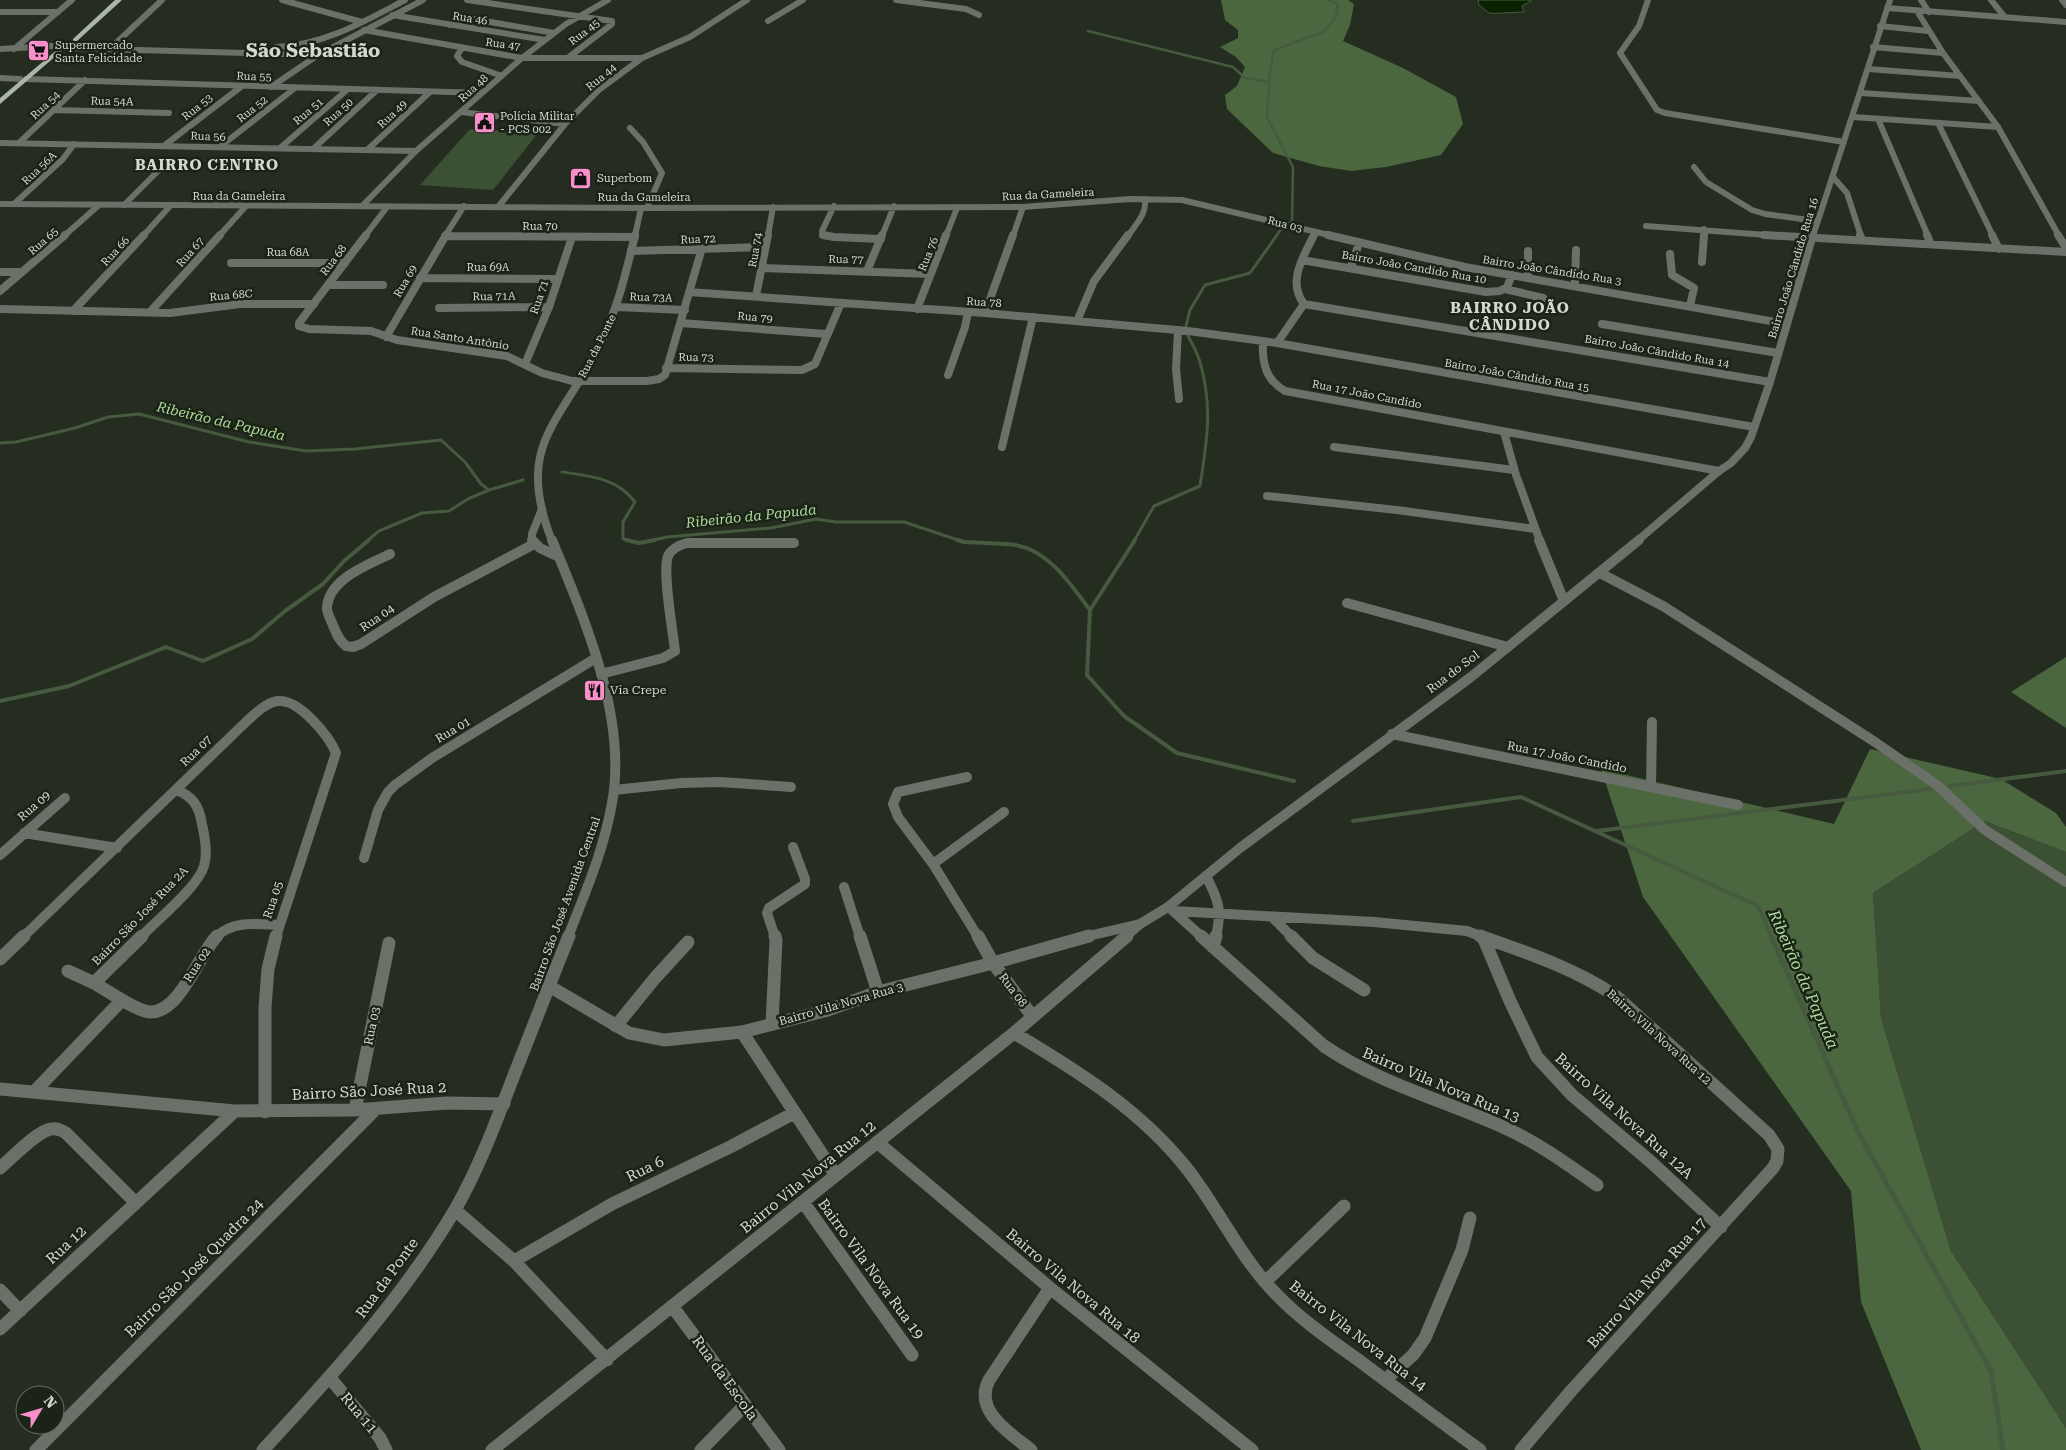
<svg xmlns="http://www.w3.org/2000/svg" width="2066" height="1450" viewBox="0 0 2066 1450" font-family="'Roboto Serif',serif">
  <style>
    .green { fill: #3c5133 }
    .forest { fill: #4b673f }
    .water { fill: #092300; stroke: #465a3f }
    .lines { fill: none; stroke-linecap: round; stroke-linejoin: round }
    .stream-far3 { stroke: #465a3f; stroke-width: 2.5 }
    .stream-far2 { stroke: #465a3f; stroke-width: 3 }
    .stream-far1 { stroke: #465a3f; stroke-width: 4 }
    .stream { stroke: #465a3f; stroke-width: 5 }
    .minor-far3 { stroke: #6b7069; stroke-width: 6 }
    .minor-far2 { stroke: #6b7069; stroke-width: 8 }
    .minor-far1 { stroke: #6b7069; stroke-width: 10 }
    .minor { stroke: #6b7069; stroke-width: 13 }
    .tertiary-far3 { stroke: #6b7069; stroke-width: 6 }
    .tertiary-far2 { stroke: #6b7069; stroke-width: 8 }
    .tertiary-far1 { stroke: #6b7069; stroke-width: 10 }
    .tertiary { stroke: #6b7069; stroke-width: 13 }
    .primary { fill: #acb6a8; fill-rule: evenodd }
    .labels { text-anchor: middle; stroke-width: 5; stroke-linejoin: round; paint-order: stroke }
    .far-street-label { font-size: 11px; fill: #d3d9d1; stroke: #1b2317 }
    .far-poi-label { font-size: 11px; fill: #d3d9d1; stroke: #1b2317; text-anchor: start }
    .street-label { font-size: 12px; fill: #d3d9d1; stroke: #1b2317 }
    .poi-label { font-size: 12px; fill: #d3d9d1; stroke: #1b2317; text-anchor: start }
    .water-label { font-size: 14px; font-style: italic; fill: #addb99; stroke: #1b2317 }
    .far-district-label { font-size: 15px; font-weight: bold; letter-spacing: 1px; fill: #d3d9d1; stroke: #1b2317 }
    .near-street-label { font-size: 15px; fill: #d3d9d1; stroke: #1b2317 }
    .near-water-label { font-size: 16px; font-style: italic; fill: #addb99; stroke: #1b2317 }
    .far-town-label { font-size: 19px; font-weight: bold; fill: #d3d9d1; stroke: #1b2317 }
  </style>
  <rect width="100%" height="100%" fill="#242d20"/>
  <path class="green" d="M 470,129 L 538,133 L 493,190 L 420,185 Z
    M 1985,821 L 2066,852 L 2066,1428 L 1951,1251 L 1881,1018 L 1873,893 Z"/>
  <path class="forest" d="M 1221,0 L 1348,0 L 1354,4 L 1350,25 L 1343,41 L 1403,68 L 1456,97 L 1463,124 L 1441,155 L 1386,167 L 1351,171 L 1319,166 L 1273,153 L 1227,109 L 1225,95 L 1237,86 L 1245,67 L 1236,57 L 1220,47 L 1238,38 L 1238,30 L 1225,20 Z
    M 2066,657 L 2066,728 L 2011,692 Z
    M 1870,749 L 2001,779 L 2056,813 L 2066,827 L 2066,852 L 1985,821 L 1873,893 L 1881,1018 L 1951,1251 L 2066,1428 L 2066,1450 L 1921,1450 L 1861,1302 L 1851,1191 L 1643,897 L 1601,769 L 1834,824 Z"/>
  <path class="water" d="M 1478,0 L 1532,0 L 1522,6 L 1524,12 C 1516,12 1494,14 1489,13 C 1486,11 1482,7 1479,5 Z"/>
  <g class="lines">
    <path class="stream-far3" d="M 1088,31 L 1233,67 L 1245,78 L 1269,82
      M 1276,236 L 1281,229 L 1292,221 L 1293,167 L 1267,117 L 1270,72 L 1274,50 L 1323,32 L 1336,17 L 1338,4 L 1329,0"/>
    <path class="stream-far2" d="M 0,443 L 16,442 L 75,428 L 108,417 L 139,414 L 249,442 L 306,451 L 355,449 L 441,440 L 465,462 L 481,484 L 489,490
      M 562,472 C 590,476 617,478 635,502 L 623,522 L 623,539 L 631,541
      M 367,541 L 379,531 L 422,513 L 449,511 L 468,499 L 489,490 L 523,480
      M 649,541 L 667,537 L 771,528 L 816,519 L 836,522 L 904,522 L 961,541
      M 1134,541 L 1154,506 L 1200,486 C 1207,441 1213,407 1200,362 C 1197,351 1190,340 1185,330 L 1190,310 L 1205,285 L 1250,273 L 1277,235"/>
    <path class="stream-far1" d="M 626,540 L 639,543 L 655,540
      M 957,540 L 964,542 C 981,543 998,543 1015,545 C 1049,550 1071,585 1090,610 L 1087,675 L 1124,716 L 1177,753 L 1294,781
      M 1090,610 L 1135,540
      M 0,701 L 69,686 L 166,647 L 203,661 L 252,639 L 285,611 L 323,584 L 344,561 L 369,540
      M 1950,786 L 2066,771
      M 1353,821 L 1521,797 L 1758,906 L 1772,937
      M 1597,831 L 1930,789"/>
    <path class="stream" d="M 1771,936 L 1858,1132 L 1991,1371 L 2003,1450"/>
    <path class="minor-far3" d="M 282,0 L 362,22
      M 467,0 L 612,21 L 612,24 L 569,57
      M 896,0 L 966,9 L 979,15
      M 1648,0 L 1639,26 L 1620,53 L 1657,110 L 1665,113 L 1844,142
      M 1921,0 L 1929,12
      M 1991,0 L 2004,16
      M 2062,0 L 2066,5
      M 1887,8 L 2066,22
      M 1917,11 L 1943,53 L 1998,127 L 2059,236
      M 0,12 L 58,12
      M 392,15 L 545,40
      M 768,21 L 803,0
      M 450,25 L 467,18 L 554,33
      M 1880,26 L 1928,31
      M 364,30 L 522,58 L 642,58
      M 115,44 L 162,0
      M 1873,47 L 1943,53
      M 462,48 L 457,56 L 462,62 L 502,76
      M 14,49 L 72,0
      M 1868,69 L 1960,76
      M 0,78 L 20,79
      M 26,79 L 482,93
      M 271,87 L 318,55
      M 1861,93 L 1979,101
      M 54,110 L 169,113
      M 461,112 L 565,124
      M 1853,117 L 1998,127
      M 1878,119 L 1928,236
      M 1938,123 L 1993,236
      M 630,128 L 643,142 L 662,173 L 647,208
      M 0,143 L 416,151
      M 19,143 L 85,80
      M 165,145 L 242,86
      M 221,146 L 295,88
      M 280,148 L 348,89
      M 313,149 L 377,90
      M 367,150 L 430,92
      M 1694,167 L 1706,182 L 1752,210 L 1765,214 L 1816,221
      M 1833,177 L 1847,193 L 1861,236
      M 14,204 L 63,159 L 74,144
      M 124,205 L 160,169
      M 362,206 L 416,151 L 522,58 L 566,24 L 608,0
      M 498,207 L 565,124 L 600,89 L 642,58 L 690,37 L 747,0
      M 641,208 L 1023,207 L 1130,199 L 1182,200 L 1333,236
      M 1646,226 L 1781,236
      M 64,236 L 99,205
      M 143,236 L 171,205
      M 219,236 L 246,206
      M 365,236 L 387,207
      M 445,236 L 464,206
      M 768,236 L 773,207
      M 827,236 L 823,235 L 822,231 L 834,206
      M 882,236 L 894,206
      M 946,236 L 957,208
      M 1013,236 L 1023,207
      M 1128,236 C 1136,224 1147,214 1145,199
      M 1313,236 L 1315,232
      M 1704,236 L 1704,229"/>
    <path class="minor-far2" d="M 366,235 L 299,323 L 299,326 L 309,329 L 371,331 L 397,340 L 507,356 L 542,373 L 572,381 L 647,381 L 659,379 L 665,375 L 702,248
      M 823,235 L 834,237 L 881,239
      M 1328,235 L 1465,267 L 1787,324
      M 1764,235 L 2066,252
      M 1860,235 L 1862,240
      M 1927,235 L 1931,244
      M 1992,235 L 1999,249
      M 2058,235 L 2066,248
      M 445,236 L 635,237
      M 631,251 L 765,247
      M 1528,251 L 1528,278
      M 1670,254 L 1672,275 L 1694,288 L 1690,306
      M 1302,260 L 1486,292 L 1500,291 L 1507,287 L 1512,275
      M 1702,262 L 1704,235
      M 231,263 L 345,263
      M 1351,267 L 1359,243
      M 762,268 L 930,274
      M 867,271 L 882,235
      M 0,272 L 22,272
      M 420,278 L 557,279
      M 328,285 L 383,285
      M 1575,285 L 1576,250
      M 1505,289 L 1543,298
      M 0,291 L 65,235
      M 689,292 L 985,313 L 1188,331 L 1277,343 L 1754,427
      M 756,296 L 768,235
      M 1304,304 L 1770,382
      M 616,307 L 685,310
      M 439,308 L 549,307
      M 0,309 L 170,313 L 240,304 L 314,304
      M 917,309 L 946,235
      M 73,311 L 144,235
      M 150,312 L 220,235
      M 985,313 L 1013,235
      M 1077,321 L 1094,281 L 1128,235
      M 681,323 L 826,334
      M 1602,324 L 1778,353
      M 1178,330 L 1176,369 L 1179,399
      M 386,337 L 446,235
      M 1263,341 C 1262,363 1265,379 1285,391 L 1719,471
      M 1277,343 L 1304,304 C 1287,282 1303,257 1314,235
      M 525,364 L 549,307 L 572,237
      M 666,368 L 802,370 L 815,364 L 841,303
      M 948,375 L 965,327 L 968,312
      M 1504,432 L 1516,475 L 1540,541
      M 1002,447 L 1033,317
      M 1334,447 L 1514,470
      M 1267,496 L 1397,510 L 1535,529
      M 532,541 L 532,534 L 542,509"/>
    <path class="minor-far1" d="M 532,540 L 540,548 L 559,557
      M 1539,540 L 1564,601
      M 390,554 C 368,565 328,579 327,608 C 327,613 330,618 332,623 C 336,632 338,640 346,646 L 353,647 L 361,644 L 434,597 L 534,544
      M 1600,573 L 1663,606 L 1875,742 L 1937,785 L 1985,830 L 2066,882
      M 1347,603 L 1508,647
      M 601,674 L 663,658 L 675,651 C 673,631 662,573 668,556 C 672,548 679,545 687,543 L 794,543
      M 1392,734 L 1738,805
      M 967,777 L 898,792 L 893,804 L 898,817 L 933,864 L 978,937
      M 1651,786 L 1652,722
      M 614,790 L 681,783 L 720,782 L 791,787
      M 24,833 L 117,848
      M 0,855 L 65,798
      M 364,858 L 378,810 L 388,792 L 395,785 L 432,758 L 596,658
      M 933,864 L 1004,812
      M 1206,876 C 1219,901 1222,910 1216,937
      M 844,887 L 860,937
      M 1172,910 L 1202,937
      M 1174,911 L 1374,922 L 1467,931 L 1483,937
      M 1272,917 L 1292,937
      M 23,937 L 248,720 C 257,712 269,700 281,701 C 301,702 329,736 336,753 L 276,937
      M 141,937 C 157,920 198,887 204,866 C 208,853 205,837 202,824 C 199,806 193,796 176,790
      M 216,937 C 233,920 257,924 279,925
      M 775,937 L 767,913 L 769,908 L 805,884 L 805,879 L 793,847
      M 1125,937 L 1140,924"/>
    <path class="minor" d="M 860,936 L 878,992
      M 978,936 L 993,963 L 1033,1017
      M 1201,936 L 1324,1046 C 1380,1084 1443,1100 1503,1127 C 1537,1142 1567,1164 1597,1185
      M 1291,936 L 1313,958 L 1364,990
      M 1480,936 C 1526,952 1576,969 1617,997 L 1769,1135 L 1778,1149 L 1777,1161 L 1773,1168 L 1571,1391 L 1521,1450
      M 1483,937 L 1510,1001 L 1537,1057 L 1572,1095 L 1651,1162 L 1721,1227
      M 1213,947 L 1216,936
      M 0,959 L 24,936
      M 68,971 L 94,983 L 122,1000
      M 94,983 L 142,936
      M 772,1024 L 776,940 L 775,936
      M 616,1026 L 655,978 L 688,942
      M 742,1032 L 835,1174
      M 1014,1033 C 1078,1071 1142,1111 1188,1170 C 1219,1210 1240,1257 1276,1294 C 1301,1320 1332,1341 1361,1362 C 1401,1392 1440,1421 1480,1450
      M 0,1089 L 235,1111 L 355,1110 L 447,1103 L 504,1104
      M 34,1092 L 122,1000 C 131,1005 140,1011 150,1012 C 180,1013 199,954 217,936
      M 355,1110 L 389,943
      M 265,1112 L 265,1007 L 268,969 L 276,936
      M 877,1142 L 1050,1288 L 1252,1450
      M 0,1168 C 12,1158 37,1131 51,1129 C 56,1128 61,1130 66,1133 L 136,1203
      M 803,1202 L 912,1355
      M 455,1210 L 514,1261 L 607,1360
      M 514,1261 L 612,1204 L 732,1146 L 794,1113
      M 1265,1282 L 1344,1206
      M 0,1290 L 20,1311
      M 672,1306 L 779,1450
      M 0,1329 L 235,1111
      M 330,1378 L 380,1438 L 386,1450
      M 1385,1380 L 1413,1355 L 1425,1338 L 1462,1250 L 1470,1218
      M 36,1450 L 376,1109
      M 492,1450 L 1014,1033 L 1127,936
      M 701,1450 L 745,1405
      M 1031,1450 C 1010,1433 973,1411 989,1380 L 1050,1288"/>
    <path class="tertiary-far3" d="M 276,47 C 324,45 363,22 405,0
      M 64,48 L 318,55 L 423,0
      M 0,49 L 52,46
      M 0,204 L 641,208 L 635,236
      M 1813,236 L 1890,0"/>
    <path class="tertiary-far2" d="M 552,541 C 514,444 560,425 599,346 C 617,311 626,273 635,235
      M 1637,541 L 1719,471 L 1731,463 L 1745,448 L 1751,437 L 1770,382 L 1813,235"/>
    <path class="tertiary-far1" d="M 552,540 C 584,618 628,718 612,803 C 604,850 585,893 568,937
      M 1084,937 L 1140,924 L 1168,907 L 1240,848 L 1471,677 L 1639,540"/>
    <path class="tertiary" d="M 549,986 L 629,1033 L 664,1040 L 742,1032 L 828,1010 L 878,992 L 993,963 L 1089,936
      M 263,1450 C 333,1374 403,1298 456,1208 C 481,1164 498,1116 516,1070 C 534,1025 551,980 569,936"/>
    <path class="primary" d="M 115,0 L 122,0 L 77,41 L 73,41 L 73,39 Z
      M 59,48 L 64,49 L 0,104 L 0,98 Z"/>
  </g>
  <defs>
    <symbol id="supermarket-square" viewBox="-11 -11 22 22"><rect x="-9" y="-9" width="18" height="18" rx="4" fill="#f98fca" stroke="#1b2317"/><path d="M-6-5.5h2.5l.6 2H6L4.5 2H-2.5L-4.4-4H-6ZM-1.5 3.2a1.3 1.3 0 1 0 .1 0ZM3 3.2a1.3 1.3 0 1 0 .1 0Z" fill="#111"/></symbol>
    <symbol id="civic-square" viewBox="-11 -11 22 22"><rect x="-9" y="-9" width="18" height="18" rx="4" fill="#f98fca" stroke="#1b2317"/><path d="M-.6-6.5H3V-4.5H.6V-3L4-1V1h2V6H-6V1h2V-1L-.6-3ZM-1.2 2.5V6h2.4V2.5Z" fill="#111"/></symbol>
    <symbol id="shop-square" viewBox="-11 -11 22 22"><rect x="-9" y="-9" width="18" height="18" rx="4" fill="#f98fca" stroke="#1b2317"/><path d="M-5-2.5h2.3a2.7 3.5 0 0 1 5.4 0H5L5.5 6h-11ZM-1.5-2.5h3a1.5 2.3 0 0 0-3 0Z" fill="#111"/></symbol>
    <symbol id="restaurant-square" viewBox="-11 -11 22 22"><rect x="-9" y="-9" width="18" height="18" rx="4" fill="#f98fca" stroke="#1b2317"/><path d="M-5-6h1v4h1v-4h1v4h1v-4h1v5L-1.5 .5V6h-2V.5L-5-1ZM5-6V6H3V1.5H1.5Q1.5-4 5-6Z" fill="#111"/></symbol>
  </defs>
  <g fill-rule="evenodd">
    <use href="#supermarket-square" x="26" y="38" width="25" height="25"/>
    <use href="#civic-square" x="472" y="110" width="25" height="25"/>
    <use href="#shop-square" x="568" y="166" width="25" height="25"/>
    <use href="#restaurant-square" x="582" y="678" width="25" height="25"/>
  </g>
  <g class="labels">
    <g class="far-street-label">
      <text transform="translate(470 18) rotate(9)" y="4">Rua 46</text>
      <text transform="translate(584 32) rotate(-37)" y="4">Rua 45</text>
      <text transform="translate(503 44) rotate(8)" y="4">Rua 47</text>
      <text transform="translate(254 76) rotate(2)" y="4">Rua 55</text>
      <text transform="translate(601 77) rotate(-39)" y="4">Rua 44</text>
      <text transform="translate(473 88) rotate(-42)" y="4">Rua 48</text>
      <text transform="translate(112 101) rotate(1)" y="4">Rua 54A</text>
      <text transform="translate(45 105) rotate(-43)" y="4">Rua 54</text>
      <text transform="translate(197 107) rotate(-38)" y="4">Rua 53</text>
      <text transform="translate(252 109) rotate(-38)" y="4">Rua 52</text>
      <text transform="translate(308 111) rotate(-40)" y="4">Rua 51</text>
      <text transform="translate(338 112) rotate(-42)" y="4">Rua 50</text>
      <text transform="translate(392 114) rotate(-43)" y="4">Rua 49</text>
      <text transform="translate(208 136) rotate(2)" y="4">Rua 56</text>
      <text transform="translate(39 168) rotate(-43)" y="4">Rua 56A</text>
      <text transform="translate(1048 194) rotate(-3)" y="4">Rua da Gameleira</text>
      <text x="239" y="200">Rua da Gameleira</text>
      <text x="644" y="201">Rua da Gameleira</text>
      <text transform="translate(1285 224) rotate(14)" y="4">Rua 03</text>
      <text x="540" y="230">Rua 70</text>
      <text transform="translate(698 239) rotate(-2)" y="4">Rua 72</text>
      <text transform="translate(43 241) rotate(-41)" y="4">Rua 65</text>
      <text transform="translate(755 250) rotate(-80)" y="4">Rua 74</text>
      <text transform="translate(115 251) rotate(-47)" y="4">Rua 66</text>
      <text transform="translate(190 252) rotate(-48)" y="4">Rua 67</text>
      <text x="288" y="256">Rua 68A</text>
      <text transform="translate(928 254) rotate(-68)" y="4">Rua 76</text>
      <text transform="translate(846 259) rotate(1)" y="4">Rua 77</text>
      <text transform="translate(333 260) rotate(-53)" y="4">Rua 68</text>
      <text x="488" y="271">Rua 69A</text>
      <text transform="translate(1414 267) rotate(10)" y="4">Bairro João Candido Rua 10</text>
      <text transform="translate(1793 268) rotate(-73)" y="4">Bairro João Cândido Rua 16</text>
      <text transform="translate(1552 270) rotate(9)" y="4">Bairro João Cândido Rua 3</text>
      <text transform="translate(405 281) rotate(-60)" y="4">Rua 69</text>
      <text transform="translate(231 295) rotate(-5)" y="4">Rua 68C</text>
      <text transform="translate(494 296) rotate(-1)" y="4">Rua 71A</text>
      <text transform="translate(539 297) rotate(-71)" y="4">Rua 71</text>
      <text transform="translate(651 297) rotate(2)" y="4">Rua 73A</text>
      <text transform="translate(984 302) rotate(4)" y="4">Rua 78</text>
      <text transform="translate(755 317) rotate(5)" y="4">Rua 79</text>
      <text transform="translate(460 338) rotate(9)" y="4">Rua Santo Antônio</text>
      <text transform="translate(597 346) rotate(-63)" y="4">Rua da Ponte</text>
      <text transform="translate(1657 351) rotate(10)" y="4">Bairro João Cândido Rua 14</text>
      <text transform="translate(696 357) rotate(1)" y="4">Rua 73</text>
      <text transform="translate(1517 375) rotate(10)" y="4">Bairro João Cândido Rua 15</text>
      <text transform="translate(1367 394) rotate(11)" y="4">Rua 17 João Candido</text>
    </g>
    <g class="far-poi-label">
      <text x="55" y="49">Supermercado<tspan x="55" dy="13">Santa Felicidade</tspan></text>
      <text x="500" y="120">Polícia Militar<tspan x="500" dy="13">- PCS 002</tspan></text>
      <text x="597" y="182">Superbom</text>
    </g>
    <g class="street-label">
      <text transform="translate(377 618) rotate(-34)" y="4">Rua 04</text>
      <text transform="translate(1453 672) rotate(-37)" y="4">Rua do Sol</text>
      <text transform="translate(453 730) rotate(-31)" y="4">Rua 01</text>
      <text transform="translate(196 751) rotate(-44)" y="4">Rua 07</text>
      <text transform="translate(1567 757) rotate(11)" y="4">Rua 17 João Candido</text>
      <text transform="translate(34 806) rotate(-41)" y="4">Rua 09</text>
      <text transform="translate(273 900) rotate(-72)" y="4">Rua 05</text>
      <text transform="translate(565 904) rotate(-70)" y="4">Bairro São José Avenida Central</text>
      <text transform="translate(140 916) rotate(-46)" y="4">Bairro São José Rua 2A</text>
      <text transform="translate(197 965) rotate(-57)" y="4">Rua 02</text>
      <text transform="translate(1013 990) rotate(53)" y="4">Rua 08</text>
      <text transform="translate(841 1004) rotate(-16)" y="4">Bairro Vila Nova Rua 3</text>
      <text transform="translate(372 1026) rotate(-78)" y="4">Rua 03</text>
      <text transform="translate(1659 1037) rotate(42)" y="4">Bairro Vila Nova Rua 12</text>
    </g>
    <g class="poi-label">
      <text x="610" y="694">Via Crepe</text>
    </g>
    <g class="water-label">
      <text transform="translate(221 421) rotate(13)" y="5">Ribeirão da Papuda</text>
      <text transform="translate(751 516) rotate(-6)" y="5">Ribeirão da Papuda</text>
    </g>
    <g class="far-district-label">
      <text x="207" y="170">BAIRRO CENTRO</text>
      <text x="1510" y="313">BAIRRO JOÃO<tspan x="1510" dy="17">CÂNDIDO</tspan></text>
    </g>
    <g class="near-street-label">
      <text transform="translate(1441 1085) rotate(23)" y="5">Bairro Vila Nova Rua 13</text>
      <text transform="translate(369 1091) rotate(-3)" y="5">Bairro São José Rua 2</text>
      <text transform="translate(1624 1116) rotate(42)" y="5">Bairro Vila Nova Rua 12A</text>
      <text transform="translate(645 1169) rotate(-26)" y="5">Rua 6</text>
      <text transform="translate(808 1177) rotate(-39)" y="5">Bairro Vila Nova Rua 12</text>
      <text transform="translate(66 1245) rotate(-43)" y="5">Rua 12</text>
      <text transform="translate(194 1268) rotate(-45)" y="5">Bairro São José Quadra 24</text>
      <text transform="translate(871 1269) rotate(54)" y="5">Bairro Vila Nova Rua 19</text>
      <text transform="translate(387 1278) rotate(-54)" y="5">Rua da Ponte</text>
      <text transform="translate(1647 1283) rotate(-48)" y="5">Bairro Vila Nova Rua 17</text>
      <text transform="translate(1073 1286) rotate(40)" y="5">Bairro Vila Nova Rua 18</text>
      <text transform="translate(1358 1336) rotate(38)" y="5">Bairro Vila Nova Rua 14</text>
      <text transform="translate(725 1378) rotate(54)" y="5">Rua da Escola</text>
      <text transform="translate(359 1413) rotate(50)" y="5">Rua 11</text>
    </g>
    <g class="near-water-label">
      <text transform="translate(1804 979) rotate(66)" y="6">Ribeirão da Papuda</text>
    </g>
    <g class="far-town-label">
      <text x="313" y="57">São Sebastião</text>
    </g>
  </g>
  <g transform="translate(40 1410) rotate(52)"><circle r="24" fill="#1b2317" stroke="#656c61"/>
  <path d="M0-4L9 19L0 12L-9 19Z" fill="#f98fca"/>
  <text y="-8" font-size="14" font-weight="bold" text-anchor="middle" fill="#d3d9d1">N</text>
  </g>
</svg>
